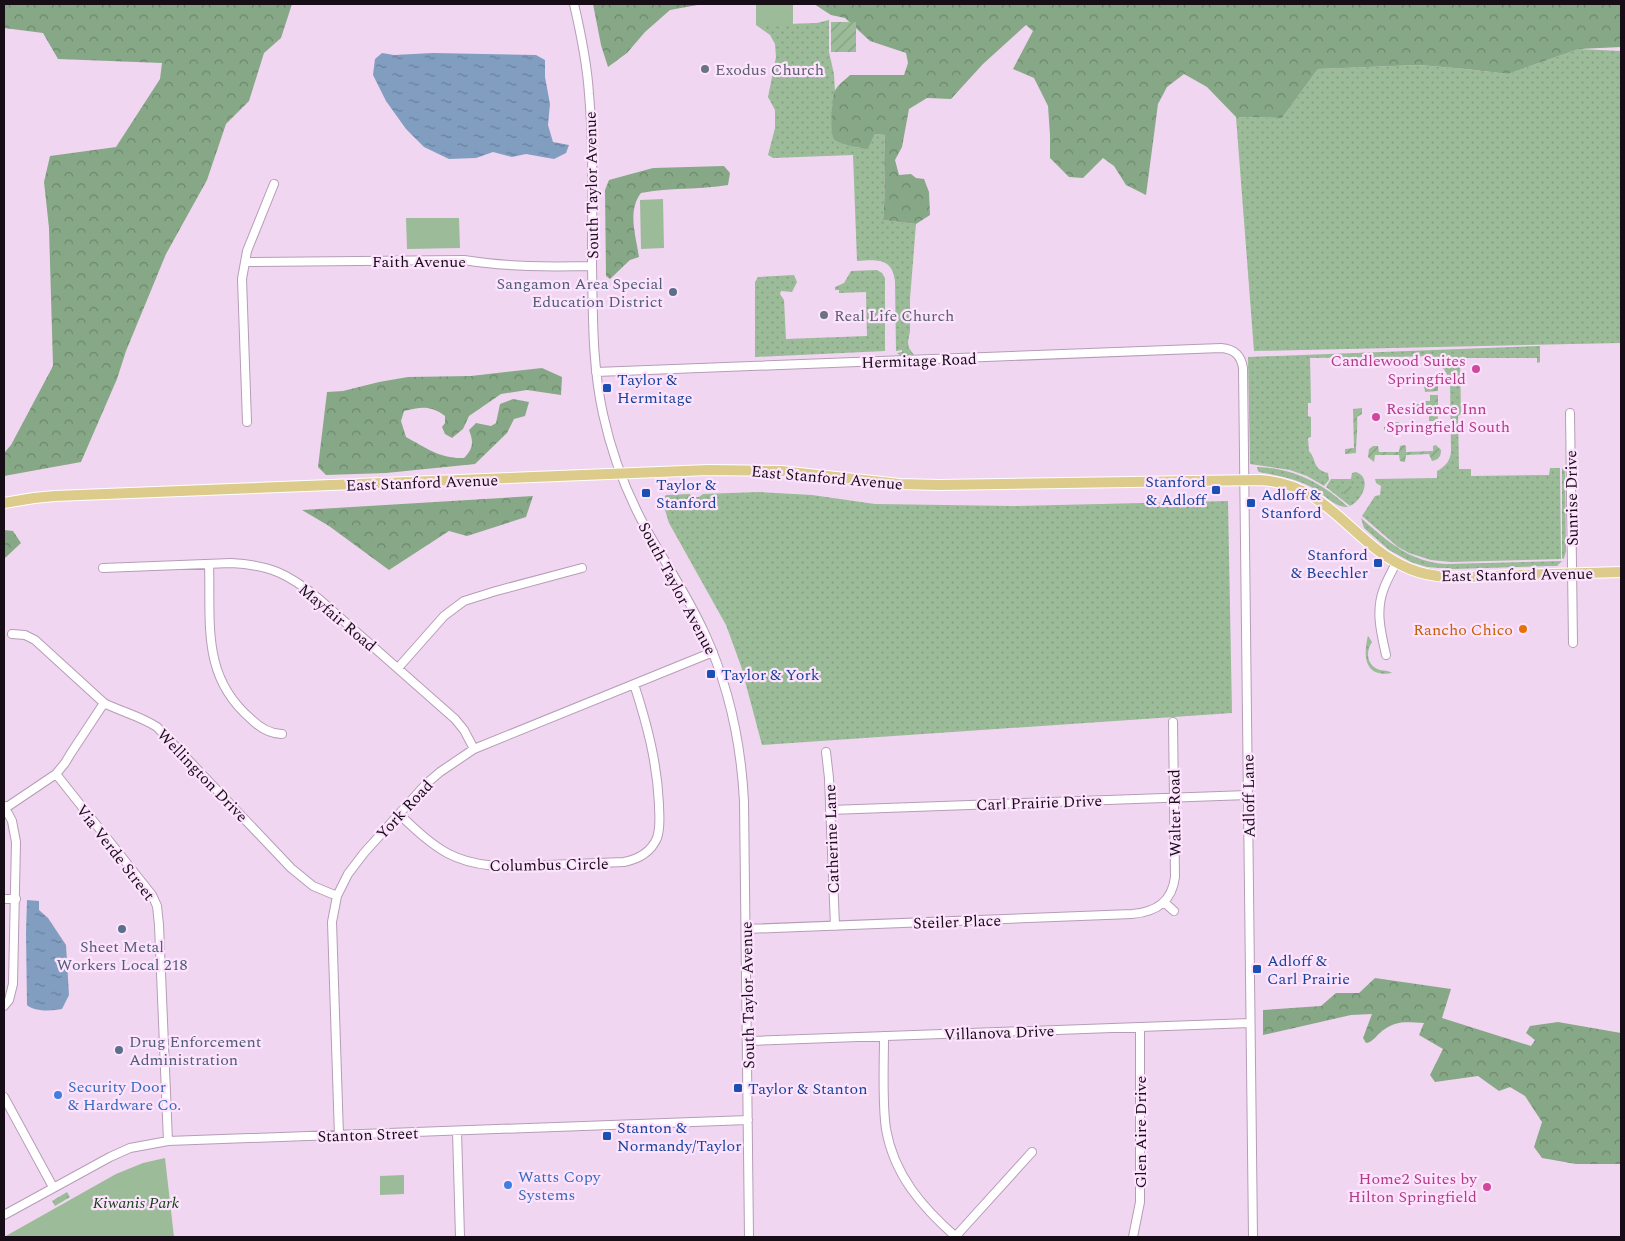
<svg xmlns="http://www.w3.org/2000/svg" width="1625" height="1241" viewBox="0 0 1625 1241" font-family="Spectral,serif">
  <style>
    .grass { fill: url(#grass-dots) }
    .forest { fill: url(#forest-crowns) }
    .park { fill: #9bbb99 }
    .garden { fill: url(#garden-furrows) }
    .water { fill: url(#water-ripples) }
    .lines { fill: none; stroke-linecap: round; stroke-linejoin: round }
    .minor-casing { stroke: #b69db7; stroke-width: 10 }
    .major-casing { stroke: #fff; stroke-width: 12 }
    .minor { stroke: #fff; stroke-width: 8 }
    .major { stroke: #ddcb8c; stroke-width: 10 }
    .worship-dot { fill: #6b7280; stroke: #fee3ff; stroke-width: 2 }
    .service-dot { fill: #5c6f8a; stroke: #fee3ff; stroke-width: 2 }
    .hotel-dot { fill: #d1479c; stroke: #fee3ff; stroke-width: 2 }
    .transit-dot { fill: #1a4fb4; stroke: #fee3ff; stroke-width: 2 }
    .food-dot { fill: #e8710a; stroke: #fee3ff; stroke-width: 2 }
    .shop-dot { fill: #3f7fe0; stroke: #fee3ff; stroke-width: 2 }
    .labels { text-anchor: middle; stroke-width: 4.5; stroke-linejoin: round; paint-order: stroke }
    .worship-label { font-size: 16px; fill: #5b616d; stroke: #fee3ff; text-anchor: start }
    .street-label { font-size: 16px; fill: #160d16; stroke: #fee3ff }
    .service-label { font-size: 16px; fill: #4e5e75; stroke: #fee3ff; text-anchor: end }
    .hotel-label { font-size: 16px; fill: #b23c85; stroke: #fee3ff; text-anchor: end }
    .transit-label { font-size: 16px; fill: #164399; stroke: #fee3ff; text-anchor: start }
    .food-label { font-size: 16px; fill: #c56008; stroke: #fee3ff; text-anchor: end }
    .shop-label { font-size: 16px; fill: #366cbe; stroke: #fee3ff; text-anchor: start }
    .park-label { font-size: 16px; font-style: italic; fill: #134315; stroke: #fee3ff }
  </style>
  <defs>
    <pattern id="grass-dots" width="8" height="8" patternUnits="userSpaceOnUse" patternTransform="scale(1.25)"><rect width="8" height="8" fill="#9bbb99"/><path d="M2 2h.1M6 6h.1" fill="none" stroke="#85a083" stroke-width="1.8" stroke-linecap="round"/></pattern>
    <pattern id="forest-crowns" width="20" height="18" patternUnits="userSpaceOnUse" patternTransform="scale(1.25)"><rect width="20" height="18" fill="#87a886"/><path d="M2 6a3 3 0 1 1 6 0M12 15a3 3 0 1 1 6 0" fill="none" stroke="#6d876d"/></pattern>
    <pattern id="garden-furrows" width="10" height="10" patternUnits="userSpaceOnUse" patternTransform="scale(1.25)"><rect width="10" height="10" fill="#9bbb99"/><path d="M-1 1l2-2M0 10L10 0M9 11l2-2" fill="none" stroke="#85a083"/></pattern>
    <pattern id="water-ripples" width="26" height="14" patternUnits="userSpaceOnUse" patternTransform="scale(1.25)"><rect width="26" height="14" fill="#819ec1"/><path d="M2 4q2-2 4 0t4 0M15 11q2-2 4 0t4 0" fill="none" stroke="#697f9c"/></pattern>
  </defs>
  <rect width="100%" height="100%" fill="#f1d6f1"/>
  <path class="grass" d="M 829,20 L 829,52 L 834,74 L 835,91 L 832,107 L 832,125 L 852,145 L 858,148 L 870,145 L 875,134 L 885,135 C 883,163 886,192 883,220 L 916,224 L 910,299 L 910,331 L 908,342 L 909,348 L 914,355 L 920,355 L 924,357 L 902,357 L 897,353 L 902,352 L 902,350 L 896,351 L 895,281 C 892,257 876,260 857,261 L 853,155 L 773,158 L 768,155 L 775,128 L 775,110 L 768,97 L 776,57 L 775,44 L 770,35 L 756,25 L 817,23 Z
    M 1579,49 L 1621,51 L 1621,343 L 1254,351 L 1236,117 L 1282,118 L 1318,69 L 1419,65 L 1466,69 L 1508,74 Z
    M 877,270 L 882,273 L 885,278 L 885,351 L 755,357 L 755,282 L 758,277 L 794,275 L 797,282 L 792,292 L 781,291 L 780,294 L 784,300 L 786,339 L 867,336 L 866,292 L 839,293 L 839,290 L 835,290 L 835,287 L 844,283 L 851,271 Z
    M 1540,346 L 1540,362 L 1537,363 L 1537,358 L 1460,358 L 1461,414 L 1458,416 L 1459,469 L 1471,469 L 1471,476 L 1549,475 L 1550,468 L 1560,468 L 1561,559 L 1451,562 L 1431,560 L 1409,553 L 1398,547 L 1362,516 L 1375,496 L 1380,495 L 1381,486 L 1376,483 L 1375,479 L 1437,478 L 1437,471 C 1445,467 1450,461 1451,452 L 1450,380 L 1444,369 L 1432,363 L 1432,356 L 1392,357 L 1392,362 L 1390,364 L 1375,364 L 1373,357 L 1310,358 L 1311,403 L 1308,403 L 1308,416 L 1311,417 L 1311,437 L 1308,438 L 1309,451 C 1317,460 1312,469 1328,473 L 1329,480 L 1324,486 L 1307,476 L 1290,470 L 1250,464 L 1248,357 Z
    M 1257,467 C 1293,468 1323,483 1348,507 C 1335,508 1324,494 1313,488 C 1296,478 1278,476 1259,472 L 1258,471 Z
    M 1562,468 L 1565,471 L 1566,551 L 1564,559 L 1562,558 Z
    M 1356,472 C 1373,478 1362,501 1350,506 L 1326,487 L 1331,479 L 1351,479 L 1352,473 Z
    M 759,492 L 812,495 L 875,504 L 1013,506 L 1228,501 L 1232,713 L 762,745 L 741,666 L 726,625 L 669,523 L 662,500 L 666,495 L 690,494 L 692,497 L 699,497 L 703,494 Z
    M 1361,518 C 1387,541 1410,562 1446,564 L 1562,561 L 1557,566 L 1551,566 L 1453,569 L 1427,567 L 1411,562 L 1389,550 L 1364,528 Z
    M 1368,636 L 1372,642 C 1365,652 1367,666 1380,670 C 1384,671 1387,670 1392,673 C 1364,678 1363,655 1368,636 Z
    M 67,1192 L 70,1197 L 55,1206 L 52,1201 Z"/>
  <path class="forest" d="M 4,4 L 292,4 L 281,38 L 264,53 L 249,101 L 226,124 L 207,180 L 166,254 L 126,351 L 117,379 L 81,462 L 4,476 L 4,453 L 11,445 L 53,366 L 49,228 L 44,182 L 50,156 L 116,147 L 160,79 L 162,63 L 58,59 L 43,33 L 4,28 Z
    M 593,4 L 728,4 L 703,4 L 670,10 L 645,32 L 627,53 L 608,67 L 601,45 Z
    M 814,4 L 1621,4 L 1621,47 L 1579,49 L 1508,74 L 1466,69 L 1419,65 L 1318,69 L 1282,118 L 1236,117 L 1207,87 L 1184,74 L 1167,87 L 1158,104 L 1146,195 L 1126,185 L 1114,166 L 1103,158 L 1083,178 L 1069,177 L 1050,158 L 1050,135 L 1048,106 L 1034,78 L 1013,69 L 1033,31 L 1026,25 L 983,64 L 951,99 L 927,98 L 909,109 L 902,147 L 895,160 L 899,175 L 911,174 L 916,178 L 924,179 L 929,192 L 930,215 L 916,224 L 883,220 C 886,192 883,163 885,135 L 875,134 L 870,145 L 866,149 C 860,148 840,144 835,140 C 829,135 832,101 834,93 C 836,86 845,80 850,75 L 904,75 L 908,63 L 906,53 L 870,41 L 845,18 L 831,15 Z
    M 724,166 L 730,173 L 728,185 C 699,190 670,187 641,193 C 627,211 636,236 639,257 L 630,260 L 610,279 L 606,276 L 605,190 L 609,180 L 653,168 Z
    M 542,368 L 562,377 L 561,395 L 527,390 L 501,394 L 469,416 L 463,429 L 452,438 L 445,434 L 442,427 L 445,423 L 445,416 C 430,405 421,407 404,411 L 401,421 L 406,437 C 426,448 441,459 464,458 C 473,449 474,442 469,430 L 476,423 L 491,426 L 496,423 L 500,404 L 513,399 L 529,402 L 525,416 L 514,419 L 507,433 L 475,464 L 386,473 L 326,475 L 318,467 L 327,392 L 343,391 L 379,382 L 408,377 L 471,376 Z
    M 533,496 L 526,517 L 467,536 L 449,531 L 389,570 L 329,526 L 302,510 Z
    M 4,530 L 13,531 L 21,543 L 4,559 Z
    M 1375,978 L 1451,989 L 1442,1018 L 1531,1046 L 1535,1040 L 1526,1033 L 1530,1026 L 1558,1022 L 1621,1033 L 1621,1164 L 1576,1164 L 1542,1158 L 1534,1147 L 1542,1122 L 1525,1096 L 1510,1087 L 1499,1091 L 1478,1076 L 1435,1082 L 1430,1075 L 1443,1049 L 1419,1035 L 1424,1023 C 1406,1022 1396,1020 1382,1031 C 1376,1036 1373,1042 1366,1043 L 1363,1038 L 1372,1014 L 1351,1015 L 1263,1035 L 1263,1010 L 1321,1006 L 1336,993 L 1359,993 Z"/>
  <path class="park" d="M 756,4 L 793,4 L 793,25 L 756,25 Z
    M 663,199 L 664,248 L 641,249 L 640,200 Z
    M 406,218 L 459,218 L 460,248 L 407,249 Z
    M 1429,402 L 1438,402 L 1438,421 L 1429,421 Z
    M 165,1158 L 174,1237 L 4,1237 L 116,1174 L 143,1163 Z
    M 404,1175 L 404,1194 L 380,1195 L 380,1176 Z"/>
  <path class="garden" d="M 831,22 L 856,22 L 856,52 L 831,52 Z
    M 1438,382 L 1438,391 L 1425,392 L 1424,383 L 1403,383 Z
    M 1430,395 L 1438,395 L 1438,402 L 1429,402 L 1429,405 L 1426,405 L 1422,409 L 1416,409 L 1416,404 L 1425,404 L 1425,401 L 1430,401 Z
    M 1362,408 L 1362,414 L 1357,417 C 1358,430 1356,440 1356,453 L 1345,454 L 1345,449 L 1354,448 L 1353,409 Z
    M 1391,422 L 1399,422 L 1400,433 L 1384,430 L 1384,427 L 1391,427 Z
    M 1404,445 L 1406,446 L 1406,452 L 1433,451 L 1433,446 L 1436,445 L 1441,450 C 1441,457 1438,460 1432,461 L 1429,454 L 1406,455 L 1405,462 L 1400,461 L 1399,455 L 1375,455 L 1374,462 L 1368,457 L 1369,449 L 1373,446 L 1378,446 L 1379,452 L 1399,452 L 1400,446 Z
    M 1330,483 L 1333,483 L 1340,486 L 1351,486 L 1355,489 L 1355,494 L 1350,497 L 1347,497 L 1339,488 L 1332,487 Z"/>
  <path class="water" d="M 382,53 L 394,55 L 433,53 L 536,55 L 545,60 L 545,77 L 550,104 L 548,125 L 553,142 L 569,145 L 566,153 L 554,159 L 526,154 L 512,157 L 493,152 L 476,158 L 449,159 L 424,147 L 406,129 L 386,101 L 373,75 L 375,59 Z
    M 27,900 L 39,901 L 39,910 L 48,918 L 66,945 L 69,995 L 62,1009 C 53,1011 34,1012 27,1005 L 26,933 Z"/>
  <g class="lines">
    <defs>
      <path id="minor" d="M 574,4 C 581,34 587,63 589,94 C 594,150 592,208 592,265 C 593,315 592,364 603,414 C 611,451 625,489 643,523 C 663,560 687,594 704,632 C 729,686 741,743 744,801 L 749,1237
        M 245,262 L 464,260 C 507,267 549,267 592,266
        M 596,372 L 1221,348 C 1234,349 1241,355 1243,368 L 1253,1237
        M 1570,413 L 1573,643
        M 247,422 L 242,279 L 247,251 L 274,184
        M 209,564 C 211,624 201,676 251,719 C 259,727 270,734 282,734
        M 103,568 L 231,563 C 270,565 289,574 319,599 L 455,719 L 464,730 L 474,749
        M 12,634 L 25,635 L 35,640 L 104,703 C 122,712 140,716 157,727 L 291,868 L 313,886 L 337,896
        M 1386,655 C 1381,632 1375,611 1384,588 C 1387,580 1392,571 1396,563
        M 398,668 L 444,616 L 464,601 L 496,591 L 582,568
        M 104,703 L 71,753 L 65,763 L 56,774 L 152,895 L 157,906 L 159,925 L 168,1141
        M 826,752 L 829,778 L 835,926
        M 4,806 L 12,821 L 16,842 L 13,984 L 9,1000 L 4,1006
        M 4,809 L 56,774
        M 830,810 L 1248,795
        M 399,814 C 414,828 429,843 447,853 C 479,870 513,866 548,865 C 573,864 599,863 624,862 C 639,859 651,852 657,838 C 661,827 659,815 659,804 C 657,762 647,724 634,684
        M 4,899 L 16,899
        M 1164,902 L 1174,911
        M 746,929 L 1132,914 C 1156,912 1172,902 1175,877 L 1173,722
        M 884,1036 C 884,1065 882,1102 886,1129 C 894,1175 922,1207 956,1237
        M 748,1041 L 1250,1023
        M 4,1097 L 53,1187
        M 457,1131 L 460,1237
        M 339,1136 L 332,922 L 337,896 L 348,874 L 364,853 L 426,784 L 440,772 L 474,749 L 713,652
        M 4,1215 L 110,1157 L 130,1148 L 168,1141 L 748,1120
        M 955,1237 L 1032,1152
        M 1133,1237 L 1140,1202 L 1140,1027"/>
      <path id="major" d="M 4,503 L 34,498 L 55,496 L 709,470 L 781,471 L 900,484 L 939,485 L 1260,480 C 1331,484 1351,545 1410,569 C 1441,582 1478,576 1511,575 C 1548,574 1585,573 1621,572"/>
    </defs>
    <use href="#minor" class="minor-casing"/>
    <use href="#major" class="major-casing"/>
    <use href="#minor" class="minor"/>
    <use href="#major" class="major"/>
  </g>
  <g class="worship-dot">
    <circle cx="705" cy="69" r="5"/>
    <circle cx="824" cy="315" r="5"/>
  </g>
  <g class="service-dot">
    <circle cx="673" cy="292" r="5"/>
    <circle cx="122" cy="929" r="5"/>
    <circle cx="119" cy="1050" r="5"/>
  </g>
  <g class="hotel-dot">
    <circle cx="1476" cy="369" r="5"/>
    <circle cx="1376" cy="417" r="5"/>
    <circle cx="1487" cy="1187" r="5"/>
  </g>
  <g class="transit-dot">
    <rect x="602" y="383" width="10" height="10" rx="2.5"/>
    <rect x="1211" y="485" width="10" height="10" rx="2.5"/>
    <rect x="641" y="488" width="10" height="10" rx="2.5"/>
    <rect x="1246" y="498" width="10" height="10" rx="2.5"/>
    <rect x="1373" y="558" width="10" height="10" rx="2.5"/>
    <rect x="706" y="669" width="10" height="10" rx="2.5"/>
    <rect x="1252" y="964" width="10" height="10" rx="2.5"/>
    <rect x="733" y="1083" width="10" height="10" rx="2.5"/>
    <rect x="602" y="1131" width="10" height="10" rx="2.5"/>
  </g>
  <circle class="food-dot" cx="1523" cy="629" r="5"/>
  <g class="shop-dot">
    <circle cx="58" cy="1095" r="5"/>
    <circle cx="508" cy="1185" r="5"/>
  </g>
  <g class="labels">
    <g class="worship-label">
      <text x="715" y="75">Exodus Church</text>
      <text x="834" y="321">Real Life Church</text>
    </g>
    <g class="street-label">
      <text transform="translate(591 185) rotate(-91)" y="6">South Taylor Avenue</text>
      <text x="419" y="267">Faith Avenue</text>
      <text transform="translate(919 360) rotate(-2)" y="6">Hermitage Road</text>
      <text transform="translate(827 477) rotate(5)" y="6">East Stanford Avenue</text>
      <text transform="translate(422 482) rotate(-2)" y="6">East Stanford Avenue</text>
      <text transform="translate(1571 498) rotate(-91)" y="6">Sunrise Drive</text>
      <text transform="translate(1517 574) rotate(-1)" y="6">East Stanford Avenue</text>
      <text transform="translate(678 588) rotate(62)" y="6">South Taylor Avenue</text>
      <text transform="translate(338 617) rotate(40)" y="6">Mayfair Road</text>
      <text transform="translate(203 775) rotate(46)" y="6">Wellington Drive</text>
      <text transform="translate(1248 796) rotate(-91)" y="6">Adloff Lane</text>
      <text transform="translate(1039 802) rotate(-2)" y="6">Carl Prairie Drive</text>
      <text transform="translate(404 809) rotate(-47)" y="6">York Road</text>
      <text transform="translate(1174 813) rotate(-91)" y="6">Walter Road</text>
      <text transform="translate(831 839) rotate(-92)" y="6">Catherine Lane</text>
      <text transform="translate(116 852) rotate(52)" y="6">Via Verde Street</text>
      <text transform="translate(549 864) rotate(-1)" y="6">Columbus Circle</text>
      <text transform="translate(957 921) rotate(-2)" y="6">Steiler Place</text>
      <text transform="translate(747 995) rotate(-91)" y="6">South Taylor Avenue</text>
      <text transform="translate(999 1032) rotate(-2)" y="6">Villanova Drive</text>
      <text transform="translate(1140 1132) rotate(-90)" y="6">Glen Aire Drive</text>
      <text transform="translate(368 1134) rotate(-2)" y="6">Stanton Street</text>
    </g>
    <g class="service-label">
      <text x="663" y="289">Sangamon Area Special<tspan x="663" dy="18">Education District</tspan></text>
      <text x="122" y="952" text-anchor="middle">Sheet Metal<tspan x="122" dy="18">Workers Local 218</tspan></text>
      <text x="129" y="1047" text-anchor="start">Drug Enforcement<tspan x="129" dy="18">Administration</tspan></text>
    </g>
    <g class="hotel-label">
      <text x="1466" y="366">Candlewood Suites<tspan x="1466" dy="18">Springfield</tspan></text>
      <text x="1386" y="414" text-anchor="start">Residence Inn<tspan x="1386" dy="18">Springfield South</tspan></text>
      <text x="1477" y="1184">Home2 Suites by<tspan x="1477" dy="18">Hilton Springfield</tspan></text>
    </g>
    <g class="transit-label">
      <text x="617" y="385">Taylor &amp;<tspan x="617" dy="18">Hermitage</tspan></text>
      <text x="1206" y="487" text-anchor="end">Stanford<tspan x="1206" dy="18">&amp; Adloff</tspan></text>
      <text x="656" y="490">Taylor &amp;<tspan x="656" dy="18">Stanford</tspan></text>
      <text x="1261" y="500">Adloff &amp;<tspan x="1261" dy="18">Stanford</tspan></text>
      <text x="1368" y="560" text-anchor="end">Stanford<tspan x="1368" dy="18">&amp; Beechler</tspan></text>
      <text x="721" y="680">Taylor &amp; York</text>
      <text x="1267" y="966">Adloff &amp;<tspan x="1267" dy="18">Carl Prairie</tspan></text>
      <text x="748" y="1094">Taylor &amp; Stanton</text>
      <text x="617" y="1133">Stanton &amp;<tspan x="617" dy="18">Normandy/Taylor</tspan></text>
    </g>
    <g class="food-label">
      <text x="1513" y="635">Rancho Chico</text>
    </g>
    <g class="shop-label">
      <text x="68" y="1092">Security Door<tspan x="68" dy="18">&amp; Hardware Co.</tspan></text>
      <text x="518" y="1182">Watts Copy<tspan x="518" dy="18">Systems</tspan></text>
    </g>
    <g class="park-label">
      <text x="136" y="1208">Kiwanis Park</text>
    </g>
  </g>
  <rect width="1625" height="1241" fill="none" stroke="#160d16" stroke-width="10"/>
</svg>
